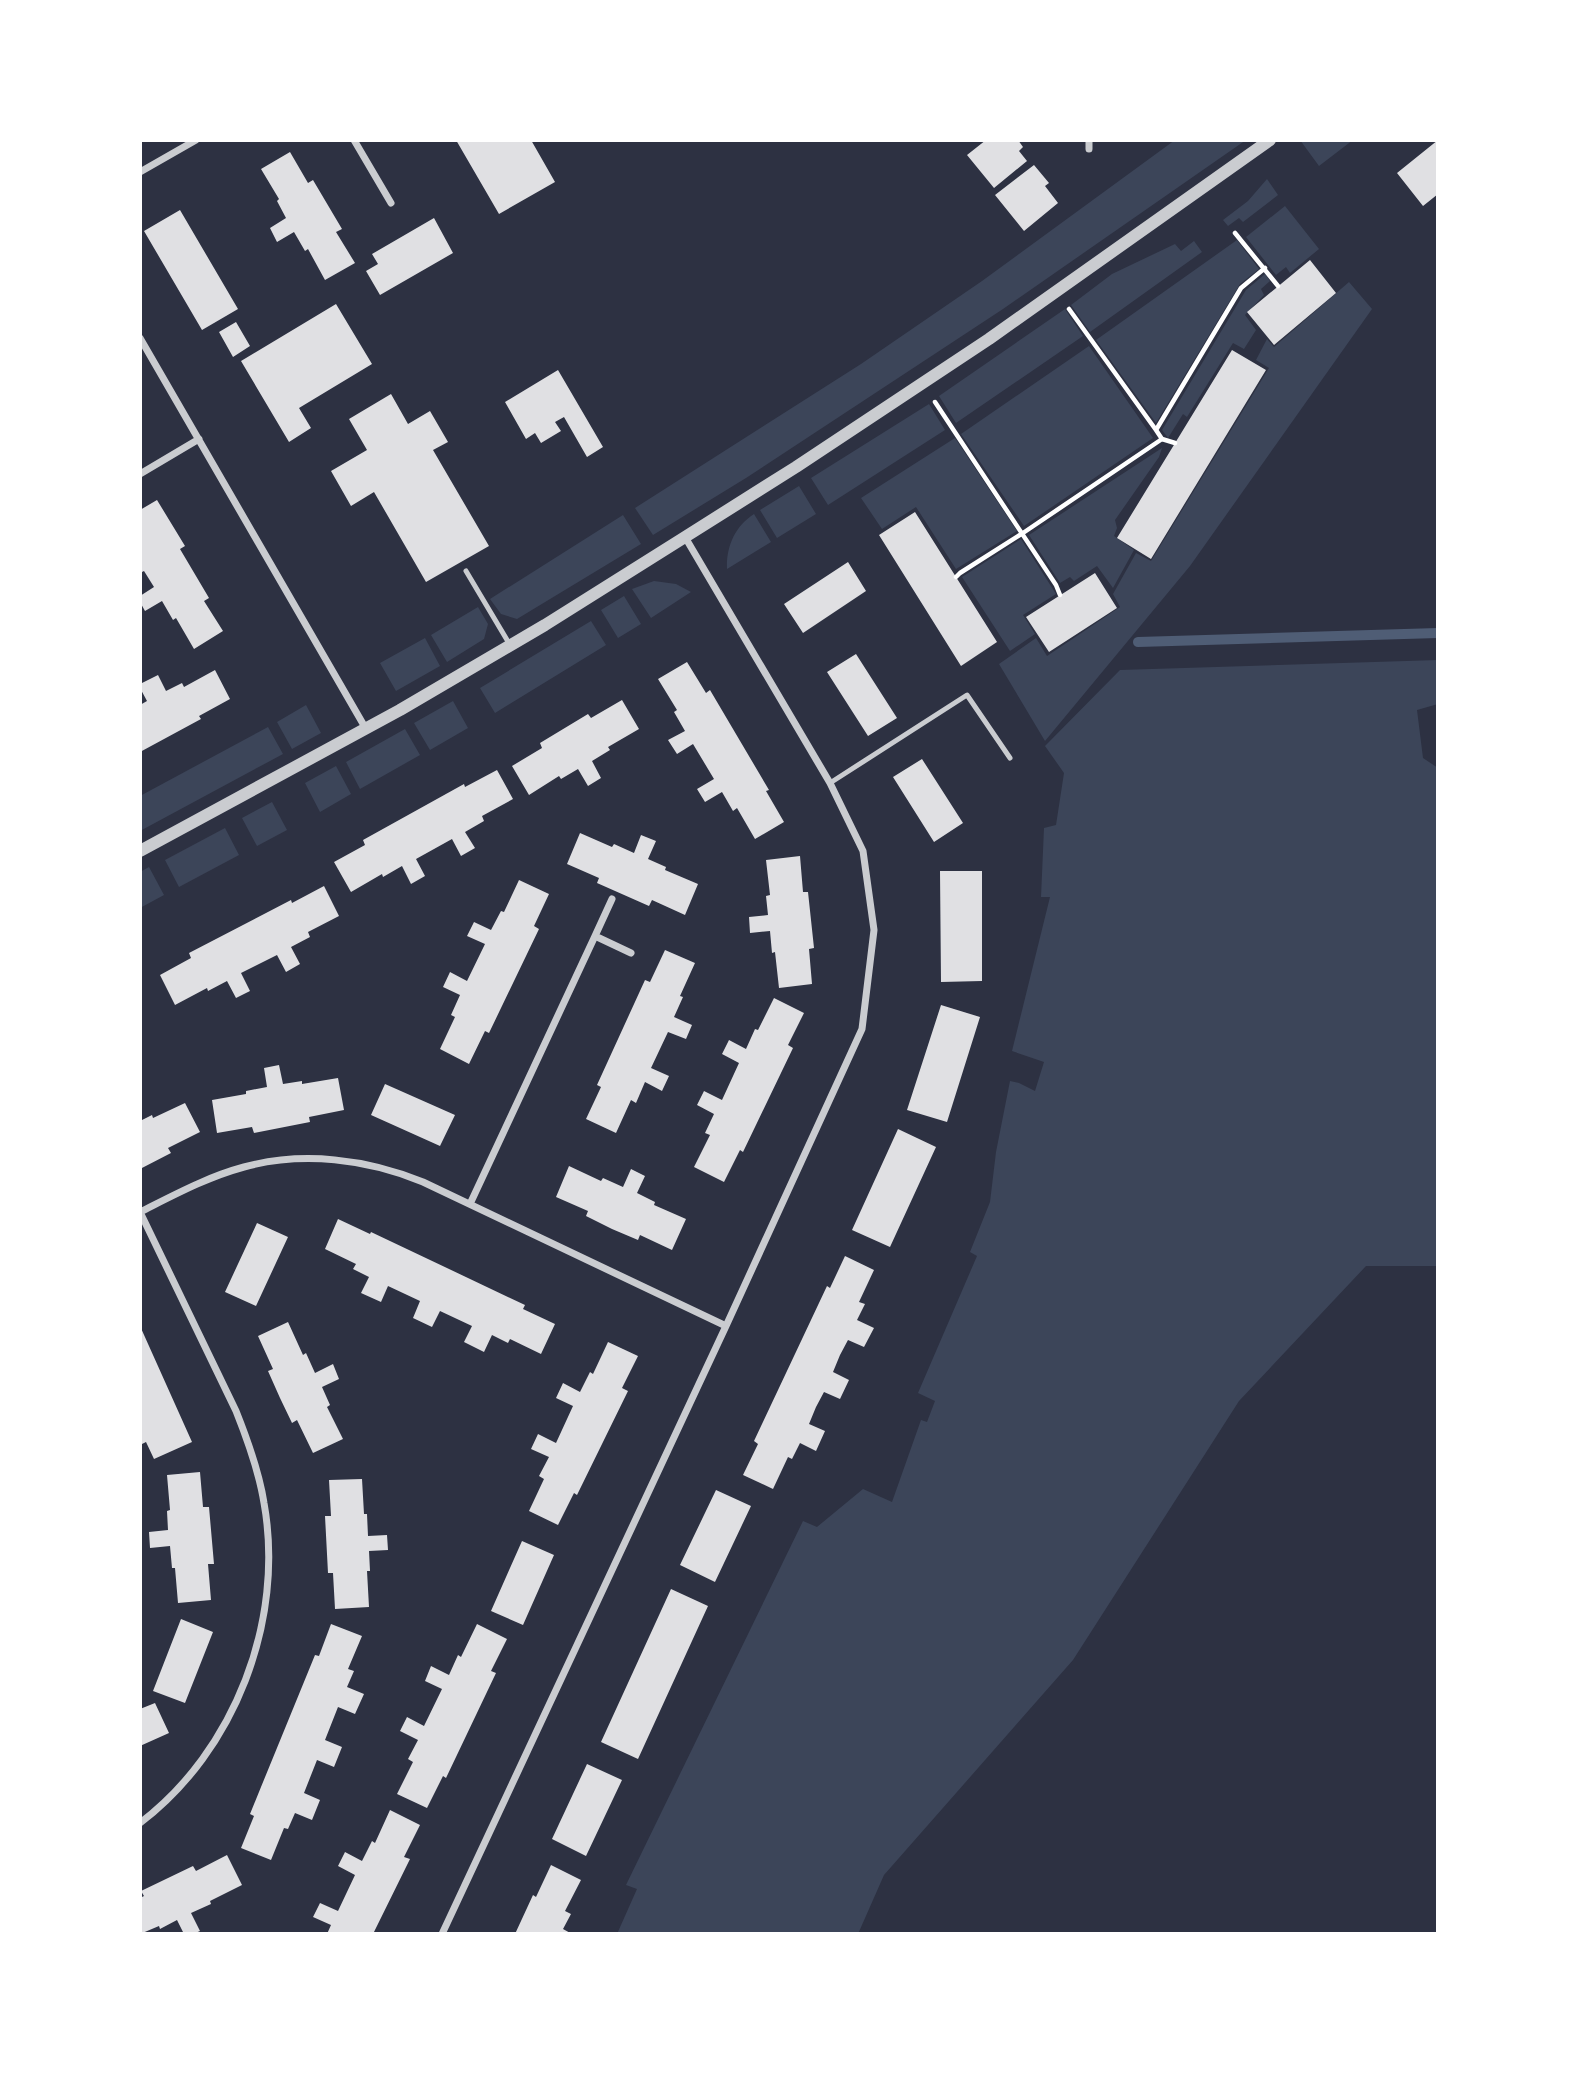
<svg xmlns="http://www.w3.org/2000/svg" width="1578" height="2074" viewBox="0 0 1578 2074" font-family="Cabin,sans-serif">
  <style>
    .green { fill: #3c4559 }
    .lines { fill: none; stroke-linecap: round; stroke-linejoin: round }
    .stream { stroke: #4f5d75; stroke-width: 10 }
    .building { fill: #e0e0e3 }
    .path { stroke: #fff; stroke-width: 4.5 }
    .service { stroke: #caccd0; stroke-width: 5 }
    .minor { stroke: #caccd0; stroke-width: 7 }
    .tertiary { stroke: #caccd0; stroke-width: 12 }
  </style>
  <rect width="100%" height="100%" fill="#2d3142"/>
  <path class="green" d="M 1175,140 L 1246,140 L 1003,309 L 746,478 L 653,535 L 635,508 L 861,364 L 982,281 Z
    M 1300,140 L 1353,140 L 1319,166 Z
    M 1267,179 L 1278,195 L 1243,222 L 1239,218 L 1228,226 L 1223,220 L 1248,201 Z
    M 1285,206 L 1319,249 L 1290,273 L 1286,267 L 1276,275 L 1246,237 Z
    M 1237,240 L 1259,269 L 1240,284 L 1156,423 L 1096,340 Z
    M 1194,241 L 1202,252 L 1090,332 L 1071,305 L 1112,274 L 1175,244 L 1181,251 Z
    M 1265,274 L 1270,281 L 1261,289 L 1264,295 L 1245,315 L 1256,330 L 1244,349 L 1233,343 L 1187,417 L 1183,414 L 1168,438 L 1162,430 L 1246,290 Z
    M 1349,282 L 1372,309 L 1190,566 L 1045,741 L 999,664 L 1036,638 L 1047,656 L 1120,607 L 1113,594 L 1136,553 L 1151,561 L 1269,368 L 1256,360 L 1267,339 L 1274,347 Z
    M 1065,309 L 1083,336 L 956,423 L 939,396 Z
    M 1089,346 L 1153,438 L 1024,526 L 961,434 Z
    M 929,404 L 945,430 L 828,505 L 811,478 Z
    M 955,438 L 1017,531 L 956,569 L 916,507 L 882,529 L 861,498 Z
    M 1162,448 L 1159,457 L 1115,520 L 1117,528 L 1114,536 L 1134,550 L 1113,588 L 1097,566 L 1074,581 L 1070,577 L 1060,583 L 1029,535 Z
    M 799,486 L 816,514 L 777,538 L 760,510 Z
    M 754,514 L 771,542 L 727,569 C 726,547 735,526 754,514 Z
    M 623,515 L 641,544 L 517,619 L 501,614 L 490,599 Z
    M 1021,539 L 1056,594 L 1023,615 L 1035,634 L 1010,651 L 962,577 Z
    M 654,581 L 676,584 L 691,592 L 651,618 L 632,589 Z
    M 624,596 L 641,624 L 618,638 L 601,610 Z
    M 478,607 L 488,624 L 484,639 L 447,662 L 431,635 Z
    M 591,621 L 606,645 L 495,713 L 480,688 Z
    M 425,638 L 440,666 L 396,691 L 380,663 Z
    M 1438,660 L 1438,704 L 1417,710 L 1423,758 L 1438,768 L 1438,1266 L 1366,1266 L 1239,1401 L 1073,1660 L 884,1875 L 858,1934 L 617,1934 L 637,1889 L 626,1885 L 803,1521 L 817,1527 L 863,1489 L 892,1502 L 921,1420 L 927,1422 L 935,1401 L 918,1393 L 977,1256 L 970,1252 L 990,1202 L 996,1152 L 1010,1081 L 1019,1083 L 1035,1091 L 1044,1062 L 1012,1051 L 1050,897 L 1041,897 L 1044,828 L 1056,825 L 1064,773 L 1045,746 L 1120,670 Z
    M 453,701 L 468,728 L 430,750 L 414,723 Z
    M 306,705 L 321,733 L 292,749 L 277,722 Z
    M 268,727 L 283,754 L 140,831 L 140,796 Z
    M 405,729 L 420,755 L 360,789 L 346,762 Z
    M 336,766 L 351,794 L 320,812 L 305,783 Z
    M 272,802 L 287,830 L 257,846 L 242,818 Z
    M 225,828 L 239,855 L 179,887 L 165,860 Z
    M 149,867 L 164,895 L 140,908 L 140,872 Z"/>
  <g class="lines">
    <path class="stream" d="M 1138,642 L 1438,633"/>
  </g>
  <path class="building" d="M 456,140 L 531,140 L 555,182 L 499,214 Z
    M 986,140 L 1018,140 L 1023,147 L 1019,151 L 1027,161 L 994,188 L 967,155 Z
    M 1438,140 L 1438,194 L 1423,206 L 1397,173 Z
    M 290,152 L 308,183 L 313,180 L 342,229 L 336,232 L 355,263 L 325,280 L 308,249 L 305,251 L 294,232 L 277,242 L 270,228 L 286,218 L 277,201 L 279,199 L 261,169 Z
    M 1034,165 L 1049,183 L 1045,186 L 1058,203 L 1024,231 L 995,195 Z
    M 180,210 L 238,309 L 202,330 L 144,231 Z
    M 434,218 L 453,253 L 380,295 L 366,271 L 378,264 L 372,254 Z
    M 1310,260 L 1336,293 L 1274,345 L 1247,312 Z
    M 336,304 L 372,364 L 299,408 L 311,428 L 289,442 L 241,361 Z
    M 236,322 L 250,346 L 233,357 L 219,332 Z
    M 1232,350 L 1266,370 L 1151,559 L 1117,538 Z
    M 558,370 L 603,447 L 587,457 L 564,417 L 555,422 L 561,431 L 541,443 L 535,433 L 526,439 L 505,402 Z
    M 391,394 L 408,424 L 430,411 L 448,442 L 433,450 L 489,546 L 426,582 L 374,492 L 351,506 L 331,471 L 367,450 L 349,419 Z
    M 157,500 L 185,546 L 180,549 L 209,598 L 204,601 L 223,631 L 194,649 L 176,618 L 173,620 L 162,601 L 145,611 L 140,602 L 140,596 L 154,587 L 144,571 L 140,573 L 140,510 Z
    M 915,512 L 997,642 L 961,666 L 879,535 Z
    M 848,562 L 866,591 L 803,633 L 784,604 Z
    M 1095,573 L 1117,608 L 1049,652 L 1026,617 Z
    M 856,654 L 897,718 L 868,736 L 827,672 Z
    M 687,662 L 706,693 L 710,690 L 769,790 L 766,791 L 784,822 L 755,839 L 737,808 L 733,811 L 722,792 L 705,802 L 697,789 L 714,779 L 693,744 L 677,754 L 668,740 L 685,731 L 674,712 L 677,710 L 658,679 Z
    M 215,670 L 230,699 L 199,716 L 201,719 L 140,752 L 140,705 L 147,701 L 140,688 L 140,684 L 158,675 L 166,691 L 182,683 L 184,687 Z
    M 622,700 L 639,729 L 608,747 L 610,750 L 592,761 L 601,778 L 588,786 L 578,769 L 561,779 L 559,776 L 529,795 L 512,766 L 542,748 L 540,743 L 588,714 L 591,718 Z
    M 922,759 L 963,823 L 934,842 L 893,777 Z
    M 497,770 L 513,799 L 482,816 L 484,821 L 465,832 L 475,848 L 461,856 L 452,839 L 416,859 L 425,876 L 411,884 L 402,866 L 383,877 L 382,874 L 351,892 L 334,862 L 365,845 L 363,840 L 464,784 L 465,787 Z
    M 580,833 L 612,847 L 614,844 L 634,853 L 641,835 L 656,841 L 648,859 L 666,867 L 665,870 L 698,884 L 685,915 L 652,900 L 649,906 L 597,883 L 599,878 L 567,864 Z
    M 800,856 L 803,892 L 808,892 L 814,948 L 809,949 L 812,984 L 779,988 L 775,952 L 772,953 L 770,931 L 750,933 L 749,917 L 768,915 L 766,896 L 770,895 L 766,860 Z
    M 940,871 L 982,871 L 982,981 L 941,982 Z
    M 519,880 L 549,894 L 534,926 L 539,929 L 489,1033 L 485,1031 L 469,1064 L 440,1049 L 455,1017 L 451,1015 L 460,995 L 443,987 L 450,972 L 467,981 L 485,944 L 467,936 L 474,922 L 491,930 L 501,911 L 504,912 Z
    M 324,886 L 339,916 L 308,932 L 310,937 L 291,947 L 300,964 L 286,972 L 277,955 L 241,973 L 250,991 L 236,998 L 227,981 L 208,991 L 207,988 L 175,1005 L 160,975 L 191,958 L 189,953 L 291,900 L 292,903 Z
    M 665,950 L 695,963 L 680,996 L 683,997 L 674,1017 L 692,1025 L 686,1039 L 668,1032 L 651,1068 L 669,1076 L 662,1091 L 645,1082 L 636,1103 L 631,1100 L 616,1133 L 586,1119 L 601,1087 L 597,1085 L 645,980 L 650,982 Z
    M 774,998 L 804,1013 L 788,1045 L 793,1048 L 743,1152 L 740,1150 L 724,1182 L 694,1167 L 710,1135 L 705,1133 L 714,1114 L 697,1105 L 704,1091 L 722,1100 L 739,1063 L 722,1054 L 729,1040 L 746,1049 L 755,1029 L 758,1030 Z
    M 941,1005 L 980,1017 L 947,1122 L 907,1110 Z
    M 279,1065 L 283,1084 L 302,1081 L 302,1084 L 338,1078 L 344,1110 L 309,1117 L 310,1122 L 254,1133 L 252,1127 L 217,1133 L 212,1100 L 246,1094 L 246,1091 L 267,1087 L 264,1068 Z
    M 385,1084 L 455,1115 L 440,1146 L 371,1115 Z
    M 185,1103 L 200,1132 L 168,1148 L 171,1153 L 140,1169 L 140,1121 L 152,1115 L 153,1118 Z
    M 898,1129 L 936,1147 L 890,1247 L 852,1230 Z
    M 569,1166 L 601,1181 L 603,1178 L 623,1187 L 631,1169 L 645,1176 L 637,1193 L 655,1202 L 654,1205 L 686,1219 L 672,1250 L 640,1235 L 638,1240 L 612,1229 L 586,1216 L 588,1211 L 556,1197 Z
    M 338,1219 L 370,1234 L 371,1232 L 525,1305 L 523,1309 L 555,1324 L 541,1354 L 510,1339 L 508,1343 L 492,1335 L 484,1352 L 464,1342 L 472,1326 L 440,1311 L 432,1327 L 413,1318 L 420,1301 L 388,1286 L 381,1302 L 361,1293 L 369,1277 L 353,1269 L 356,1264 L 325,1249 Z
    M 257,1223 L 288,1237 L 256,1306 L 225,1292 Z
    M 845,1256 L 874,1270 L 859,1302 L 865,1304 L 857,1320 L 874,1328 L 864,1347 L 848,1340 L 840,1355 L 833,1372 L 849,1380 L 840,1399 L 824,1392 L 816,1407 L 809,1424 L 825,1431 L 816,1451 L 800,1443 L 792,1459 L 788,1457 L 773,1489 L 743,1475 L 758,1444 L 754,1441 L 827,1286 L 830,1288 Z
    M 288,1322 L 303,1355 L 306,1353 L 315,1373 L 333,1364 L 339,1379 L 322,1387 L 330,1405 L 327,1407 L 343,1439 L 313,1453 L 297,1420 L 292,1423 L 280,1398 L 268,1371 L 273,1369 L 258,1336 Z
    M 140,1326 L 192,1442 L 154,1459 L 146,1442 L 140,1445 Z
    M 608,1342 L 638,1356 L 622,1388 L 628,1391 L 577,1495 L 574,1493 L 558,1525 L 529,1511 L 544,1479 L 539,1476 L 549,1457 L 531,1449 L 538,1434 L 556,1443 L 573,1406 L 556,1398 L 563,1383 L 580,1392 L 590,1372 L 593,1374 Z
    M 200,1472 L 203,1507 L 209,1507 L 214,1564 L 208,1564 L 211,1600 L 178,1603 L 175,1568 L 172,1568 L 170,1546 L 150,1548 L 149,1532 L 168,1530 L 167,1511 L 170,1510 L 167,1475 Z
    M 362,1479 L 364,1514 L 367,1514 L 368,1536 L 387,1535 L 388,1550 L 369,1551 L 370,1571 L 367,1571 L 369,1607 L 335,1609 L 333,1573 L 328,1573 L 325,1516 L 331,1516 L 329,1480 Z
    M 716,1490 L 751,1506 L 715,1582 L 680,1565 Z
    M 522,1541 L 554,1555 L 523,1625 L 491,1611 Z
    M 671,1589 L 708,1606 L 638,1759 L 601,1742 Z
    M 181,1619 L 213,1632 L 185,1703 L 153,1691 Z
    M 331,1624 L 362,1636 L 348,1669 L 354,1671 L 347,1687 L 364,1694 L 355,1714 L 338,1707 L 325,1740 L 342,1747 L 334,1767 L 317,1760 L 304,1793 L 320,1800 L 312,1820 L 295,1813 L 288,1829 L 284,1828 L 271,1860 L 241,1848 L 254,1816 L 250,1814 L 261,1787 L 315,1655 L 319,1656 Z
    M 477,1624 L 507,1639 L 491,1671 L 496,1673 L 446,1778 L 443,1776 L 427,1808 L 397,1794 L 413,1762 L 408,1759 L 418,1740 L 400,1731 L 407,1717 L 424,1726 L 442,1689 L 425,1681 L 431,1666 L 449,1675 L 458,1655 L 461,1657 Z
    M 155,1703 L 169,1733 L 140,1746 L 140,1709 Z
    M 587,1764 L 622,1780 L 586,1856 L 552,1839 Z
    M 390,1810 L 420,1825 L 404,1857 L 410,1859 L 373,1934 L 327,1934 L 331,1925 L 313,1917 L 320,1903 L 338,1911 L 355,1875 L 338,1866 L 345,1852 L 362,1861 L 372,1841 L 375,1843 Z
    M 227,1855 L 242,1885 L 210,1901 L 211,1904 L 191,1913 L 200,1931 L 193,1934 L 184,1934 L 177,1920 L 160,1929 L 159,1926 L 140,1934 L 140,1898 L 144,1896 L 141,1891 L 193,1866 L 196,1871 Z
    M 551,1865 L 581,1880 L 565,1911 L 571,1914 L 563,1929 L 572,1934 L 515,1934 L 533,1895 L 536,1897 Z"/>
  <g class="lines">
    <path class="path" d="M 1235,233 L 1278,286
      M 1069,309 L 1156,430
      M 935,402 L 1056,585 L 1060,595
      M 1162,439 L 1175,443
      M 956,577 L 960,573 L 1023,533 L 1162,439 L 1156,430 L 1241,288 L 1265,268"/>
    <path class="service" d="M 466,571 L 510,645
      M 830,783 L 967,695 L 1010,758"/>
    <path class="minor" d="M 354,140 L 391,203
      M 1089,149 L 1089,140
      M 140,172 L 196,140
      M 140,338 L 366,729
      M 140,474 L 199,439
      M 612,899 L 595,936 L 631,953
      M 470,1204 L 595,936
      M 140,1823 C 235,1751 285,1620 264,1503 C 259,1471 248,1441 236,1411 L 140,1212 C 174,1195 207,1177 244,1167 C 303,1151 367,1159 423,1182 L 726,1326
      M 442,1934 L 726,1326 L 862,1029 L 874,930 L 863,851 L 830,783 L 685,537"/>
    <path class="tertiary" d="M 140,851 L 400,710 L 545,625 L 685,537 L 796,467 L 989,339 L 1270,140"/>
  </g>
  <rect width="1578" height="2074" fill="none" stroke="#ffffff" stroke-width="284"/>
</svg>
